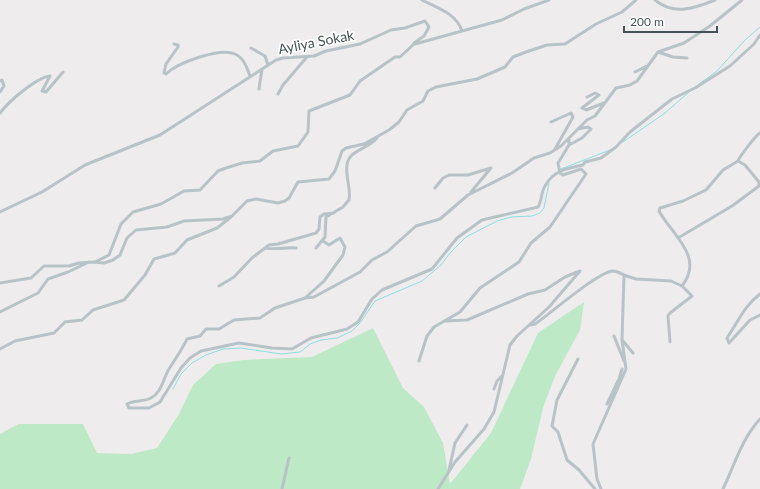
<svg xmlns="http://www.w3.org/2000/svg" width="760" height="489" viewBox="0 0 760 489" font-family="Lato,sans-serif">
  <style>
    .green { fill: #bde9c7 }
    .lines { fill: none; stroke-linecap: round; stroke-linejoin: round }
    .stream { stroke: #8edee3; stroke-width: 1 }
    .minor { stroke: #b8c3c7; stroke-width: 3 }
    .labels { text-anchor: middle; stroke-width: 3.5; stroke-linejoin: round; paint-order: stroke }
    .street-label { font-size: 14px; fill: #465257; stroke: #fff }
  </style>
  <rect width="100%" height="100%" fill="#eeecec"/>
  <path class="green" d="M 584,302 L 580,330 L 555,376 L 543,408 L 531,459 L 520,489 L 0,489 L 0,434 L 19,424 L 83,424 L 97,453 L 131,454 L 157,448 L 179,414 L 193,385 L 216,364 L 244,360 L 312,357 L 373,328 L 403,388 L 424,407 L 443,443 L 450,484 L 491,433 L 538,333 Z"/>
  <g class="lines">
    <path class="stream" d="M 699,84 L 717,71 L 744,41 L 760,27
      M 623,142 L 665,113 L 689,92
      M 561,169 L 610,150
      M 173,389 L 181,374 L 192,363 L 206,355 L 223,349 L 241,348 L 281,354 L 300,352 L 310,344 L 321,340 L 337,338 L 352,331 L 360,323 L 375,301 L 422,281 L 441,265 L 450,253 L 466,237 L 497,221 L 511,217 L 532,216 L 540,213 L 544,208 L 549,183"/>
    <path class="minor" d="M 422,0 C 437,8 456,13 462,31
      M 655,0 C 674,16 695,8 715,0
      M 174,44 L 178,45 L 178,47 L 166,64 L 164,73 L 166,74 C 177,63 220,47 235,54 C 244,58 247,68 250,76
      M 251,48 L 265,56 L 268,65
      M 658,52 L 673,57 L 687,58
      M 635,72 L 647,66
      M 0,81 L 2,80 L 4,86 L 0,92
      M 259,89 L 262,69
      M 278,94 L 283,85 L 307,57
      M 587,97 L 595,93 L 599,95 L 582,108 L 586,110 L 604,103
      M 0,113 C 8,102 37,77 50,76 L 42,91 L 46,92 L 63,72
      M 551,122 L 571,113 L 573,117 L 555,149
      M 569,145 L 582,138 L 591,129 L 588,127 L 578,129
      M 435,188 L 443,178 L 449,175 L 468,175 L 491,168 L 471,192
      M 0,212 L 42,192 L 85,165 L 160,135 L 276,60 L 283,58 L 314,56 L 326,51 L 360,44 L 391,30 L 405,28 L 425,21 L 429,27 L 424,36 L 414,43 L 415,44 L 502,20 L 524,9 L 549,0
      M 678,238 L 732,206 L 759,186 L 759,182 L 745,165 L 738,161
      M 323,241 L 329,245 L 340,238 L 345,247 L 343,255 L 324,281 L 305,298 L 275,308 L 260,318 L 234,320 L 219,329 L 206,329 L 200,336 L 187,339 C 182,350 175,359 169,369 C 163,379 162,392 151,398 C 143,402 134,400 127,404 L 129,408 L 149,408 L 160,402 L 181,368 L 190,358 L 201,351 L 239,343 L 272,348 L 292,349 L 311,338 L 347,329 L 358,322 L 372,299 L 382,290 L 432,269 L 457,238 L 482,220 L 538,207 C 542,201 541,192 545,186 C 553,171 567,168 583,165 L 585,162 L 601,158 L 616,147 L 630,132 L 672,99 L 695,88 L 730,66 L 754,44 L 760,35
      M 265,248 C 275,250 286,247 296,248
      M 316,248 L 325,237 L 326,217 L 343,207 L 349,200 C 352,188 341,167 351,156 C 358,149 369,147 377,138
      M 95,262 L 109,255 L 121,224 L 133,212 L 161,204 L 184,191 L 200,190 L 218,171 L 226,168 L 242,163 L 260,161 L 273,151 L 298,146 L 308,132 L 309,111 L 350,95 L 360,81 L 395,57 L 400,57 L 414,44
      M 0,283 L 31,278 L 44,266 L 69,266 L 79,263 L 94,262 L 104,263 L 113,260 L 120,255 L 127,238 L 136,230 L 167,227 L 184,221 L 223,219 L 232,216 L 247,201 L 256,199 L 278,203 L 285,201 L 289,198 L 298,182 L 329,179 L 335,171 L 342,151 L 346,148 L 364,144 L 389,130 L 399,122 L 407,110 L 423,101 L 428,91 L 436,87 L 477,79 L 505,67 L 513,57 L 526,52 L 547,45 L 565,44 L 596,24 L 622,12 L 636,0
      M 219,286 L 234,277 L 252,258 L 269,245 L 278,244 L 316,233 L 319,229 L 320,217 L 324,214 L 334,213
      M 682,286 C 705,257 672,235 659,211 L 660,208 L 683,201 L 706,190 L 723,170 L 738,161 C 739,157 757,134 760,133
      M 760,294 C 744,306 738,322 727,338 L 729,343 L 750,320 L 760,315
      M 305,298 L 314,297 L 360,272 L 372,260 L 387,252 L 416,226 L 440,219 L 468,195 L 512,173 L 534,158 L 550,153 L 561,146 L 587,120 L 595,116 L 616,88 L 630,85 L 637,81 L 658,52 L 684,43 L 710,26 L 742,0
      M 0,312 L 38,293 L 48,279 L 68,272 L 89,262
      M 531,325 L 535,324 C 551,313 597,273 612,271 C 617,271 620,273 624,275
      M 614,336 L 624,361
      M 623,341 L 633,353
      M 0,349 L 15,341 L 54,333 L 65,322 L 82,320 L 93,310 L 124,300 L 145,275 L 154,259 L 175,253 L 187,240 L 217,228 L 231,217
      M 578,359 L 557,400 L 552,426 L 558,432 L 567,460 L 579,470 L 595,489
      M 419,361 L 427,336 L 434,327 L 460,312 L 480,288 L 519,262 L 531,243 L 550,227 L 586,174 L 581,169 L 563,175 L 560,173 L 558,163 L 569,145 L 569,139
      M 621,380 L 619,379 L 622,369
      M 494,389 L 497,381 L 502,376
      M 607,404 L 618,381 L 621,380
      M 449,470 L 455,443 L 467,425
      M 282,489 L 289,458
      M 438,489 L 455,462 L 484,429 L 494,412 L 510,345 L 517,336 L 549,307 L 580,271 L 565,277 L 545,290 L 528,294 L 467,320 L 445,321
      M 601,489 L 597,479 L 593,444 L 626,369 L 622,340 L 624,275 L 636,279 L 671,281 L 682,286 L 692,296 L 670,313 L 668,316 L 670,342
      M 723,489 C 735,464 741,440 760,419"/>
  </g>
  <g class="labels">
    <g class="street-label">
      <text transform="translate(316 42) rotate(-11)" y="5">Ayliya Sokak</text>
    </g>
  </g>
  <path d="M624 26v6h93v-6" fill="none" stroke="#465257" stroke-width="2"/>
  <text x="630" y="26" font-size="12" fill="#465257" stroke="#ffffff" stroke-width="3" paint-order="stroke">200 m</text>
</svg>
